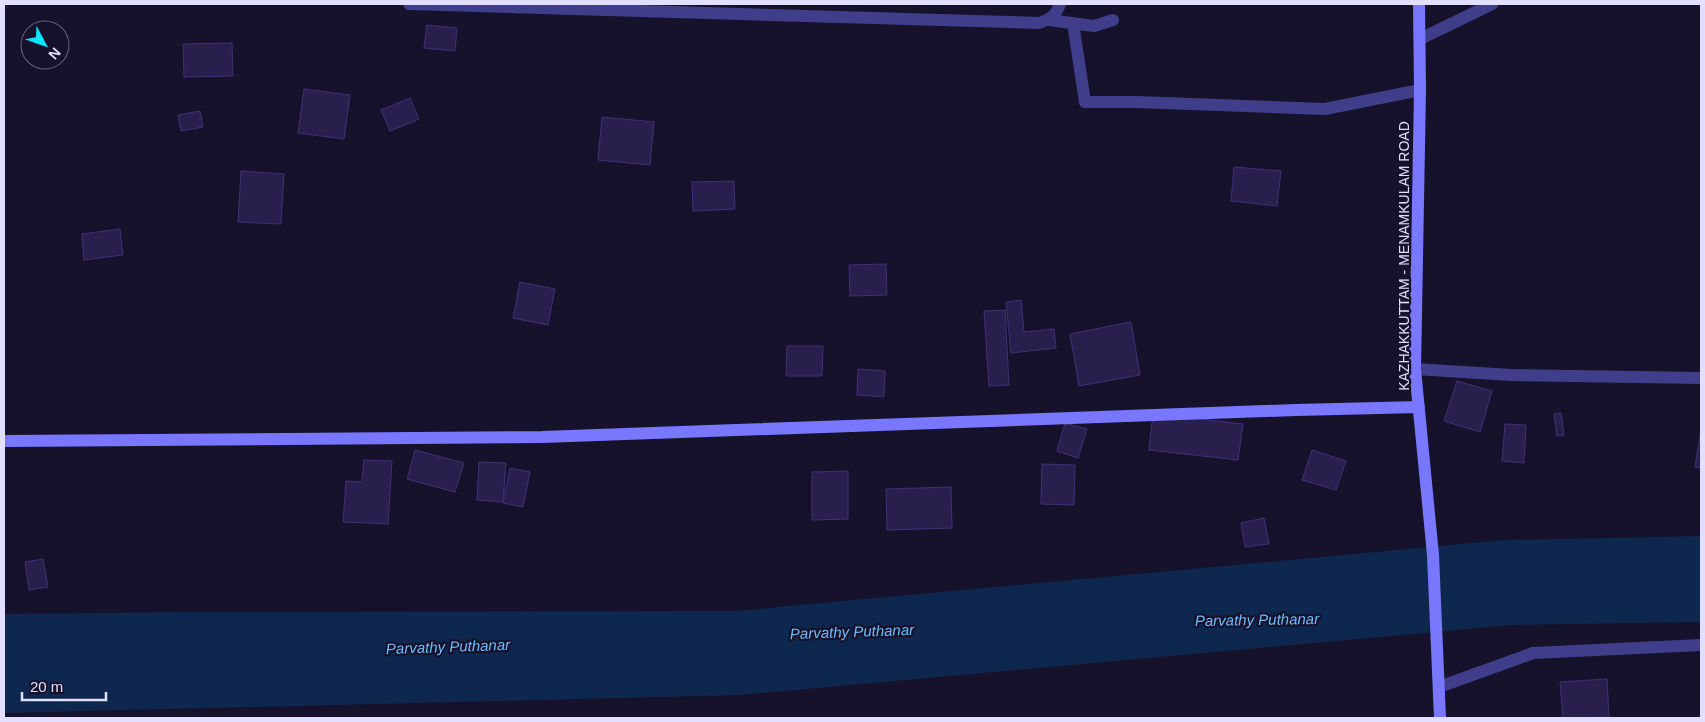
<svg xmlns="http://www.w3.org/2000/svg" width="1705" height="722" viewBox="0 0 1705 722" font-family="Helvetica,sans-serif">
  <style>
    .water { fill: #0e274f }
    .building { fill: #281f4d; stroke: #3f3179 }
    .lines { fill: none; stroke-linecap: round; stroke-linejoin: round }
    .lane { stroke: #403e8a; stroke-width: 12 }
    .street { stroke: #403e8a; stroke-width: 12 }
    .secondary { stroke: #7977fd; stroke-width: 12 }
    .labels { text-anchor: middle; stroke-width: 4.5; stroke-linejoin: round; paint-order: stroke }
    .street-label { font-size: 14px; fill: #e2defe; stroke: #16122c }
    .water-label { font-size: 15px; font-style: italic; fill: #6ebcfc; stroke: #16122c }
  </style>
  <rect width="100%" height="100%" fill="#16122c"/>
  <path class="water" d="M 1701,536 L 1701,622 L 1511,625 L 740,695 L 4,713 L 4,614 L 189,612 L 736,611 L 1506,540 Z"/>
  <path class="building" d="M 427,25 L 457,28 L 455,51 L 424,48 Z
    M 232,43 L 233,76 L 184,77 L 183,44 Z
    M 304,89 L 350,95 L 344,139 L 298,133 Z
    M 410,98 L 419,119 L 390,131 L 381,110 Z
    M 200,111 L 203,127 L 181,131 L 178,115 Z
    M 602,117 L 654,122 L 650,165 L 598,160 Z
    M 1234,167 L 1281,171 L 1277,206 L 1231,201 Z
    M 241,171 L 284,174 L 281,224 L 238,222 Z
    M 734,181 L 735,209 L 693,211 L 692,182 Z
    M 120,229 L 123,255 L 84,260 L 82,234 Z
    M 886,264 L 887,295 L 850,296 L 849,265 Z
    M 520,282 L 555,289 L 548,325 L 513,318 Z
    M 1021,300 L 1024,332 L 1054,329 L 1056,348 L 1011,353 L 1006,302 Z
    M 1005,310 L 1009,385 L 989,386 L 984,311 Z
    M 1131,322 L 1140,375 L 1079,386 L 1070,334 Z
    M 787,346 L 823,346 L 822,376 L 786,376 Z
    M 858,369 L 885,371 L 884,397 L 857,395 Z
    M 1457,381 L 1492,391 L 1480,432 L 1444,421 Z
    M 1153,413 L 1243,424 L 1238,460 L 1149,450 Z
    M 1561,413 L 1564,435 L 1557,436 L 1554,414 Z
    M 1065,423 L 1087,429 L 1078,458 L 1057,451 Z
    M 1505,424 L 1526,425 L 1524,463 L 1502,461 Z
    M 1701,429 L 1701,468 L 1695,467 Z
    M 415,450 L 464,463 L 455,492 L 407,479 Z
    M 1312,450 L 1346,461 L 1336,490 L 1302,480 Z
    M 364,460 L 392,461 L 388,524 L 343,522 L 346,481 L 362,482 Z
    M 479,462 L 506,463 L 503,502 L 477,500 Z
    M 1042,464 L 1075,465 L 1074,505 L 1041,504 Z
    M 510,468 L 530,472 L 523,507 L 503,503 Z
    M 848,471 L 848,519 L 812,520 L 812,472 Z
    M 951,487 L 952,528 L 887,530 L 886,489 Z
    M 1264,518 L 1269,544 L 1245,547 L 1241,523 Z
    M 43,559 L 48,587 L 29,590 L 25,562 Z
    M 1607,679 L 1609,717 L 1563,718 L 1560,682 Z"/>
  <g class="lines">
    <path class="lane" d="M 1073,23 L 1085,102 L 1137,102 L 1325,109 L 1420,90
      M 1420,39 L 1492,4"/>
    <path class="street" d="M 409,4 L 1039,23 C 1051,19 1056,15 1060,4
      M 1049,20 L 1094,26 L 1113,20
      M 1415,369 L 1511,375 L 1701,378
      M 1439,687 L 1533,653 L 1701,645"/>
    <path class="secondary" d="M 1419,4 L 1420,90 L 1415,369 L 1433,555 L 1440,718
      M 4,441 L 542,437 L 1296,410 L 1419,407"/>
  </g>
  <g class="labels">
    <g class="street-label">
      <text transform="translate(1404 256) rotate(-90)" y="5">KAZHAKKUTTAM - MENAMKULAM ROAD</text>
    </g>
    <g class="water-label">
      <text transform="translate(1257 620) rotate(-1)" y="5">Parvathy Puthanar</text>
      <text transform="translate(852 632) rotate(-2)" y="5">Parvathy Puthanar</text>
      <text transform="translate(448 647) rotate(-2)" y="5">Parvathy Puthanar</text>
    </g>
  </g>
  <rect width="1705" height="722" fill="none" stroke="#e2defe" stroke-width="10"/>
  <g transform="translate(45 45) rotate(131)"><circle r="24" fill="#16122c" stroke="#686480"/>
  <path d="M0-4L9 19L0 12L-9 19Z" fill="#0ee5fb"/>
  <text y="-8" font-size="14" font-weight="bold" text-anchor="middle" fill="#e2defe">N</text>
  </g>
  <path d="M22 692v8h84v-8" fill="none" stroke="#e2defe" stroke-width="2.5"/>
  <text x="30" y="692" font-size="15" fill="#e2defe" stroke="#16122c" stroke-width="4" paint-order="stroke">20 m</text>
</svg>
